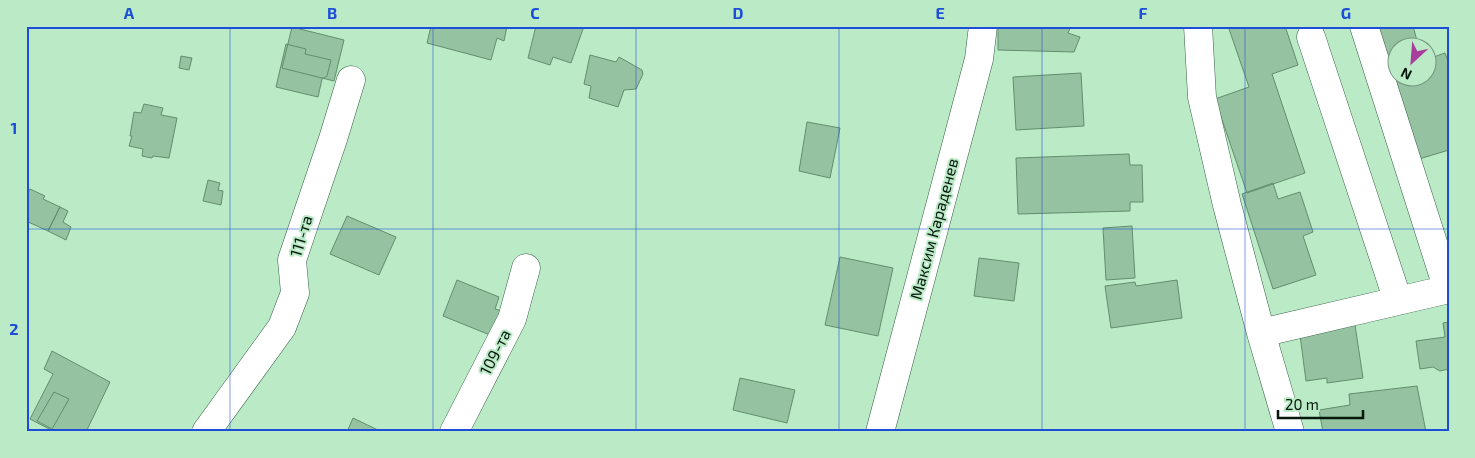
<svg xmlns="http://www.w3.org/2000/svg" width="1475" height="458" viewBox="0 0 1475 458" font-family="'Exo 2',sans-serif">
  <style>
    .building { fill: #95c3a1; stroke: #628e6e }
    .lines { fill: none; stroke-linecap: round; stroke-linejoin: round }
    .minor-casing { stroke: #355f42; stroke-width: 29 }
    .minor { stroke: #fff; stroke-width: 28 }
    .grid { fill: none; stroke: #1d4ed8; stroke-width: 1; stroke-opacity: 0.55 }
    .labels { text-anchor: middle; stroke-width: 4; stroke-linejoin: round; paint-order: stroke }
    .street-label { font-size: 16px; fill: #06180c; stroke: #bbeac7 }
    .neatline { fill: none; stroke: #1d4ed8; stroke-width: 2 }
    .grid-label { font-size: 16px; text-anchor: middle; font-weight: bold; fill: #1d4ed8 }
  </style>
  <rect width="100%" height="100%" fill="#bbeac7"/>
  <path class="building" d="M 431,26 L 507,26 L 504,41 L 497,38 L 491,60 L 427,43 Z
    M 536,26 L 584,26 L 571,63 L 553,57 L 550,65 L 528,58 Z
    M 998,26 L 1071,26 L 1068,33 L 1080,37 L 1074,52 L 998,50 Z
    M 1228,26 L 1285,26 L 1298,65 L 1272,74 L 1305,173 L 1247,193 L 1215,99 L 1249,87 Z
    M 1378,26 L 1413,26 L 1419,48 L 1398,48 L 1398,78 L 1428,78 L 1428,59 L 1445,53 L 1449,64 L 1449,150 L 1419,159 Z
    M 292,27 L 344,40 L 334,81 L 282,68 Z
    M 286,44 L 306,49 L 305,54 L 331,60 L 327,76 L 322,79 L 318,97 L 276,87 Z
    M 590,55 L 616,62 L 619,57 L 642,70 L 643,74 L 636,89 L 624,90 L 618,107 L 589,98 L 591,86 L 584,84 Z
    M 181,56 L 192,58 L 189,70 L 179,68 Z
    M 1081,73 L 1084,126 L 1016,130 L 1013,77 Z
    M 144,104 L 163,108 L 161,115 L 177,118 L 169,158 L 153,156 L 152,158 L 142,156 L 143,149 L 129,146 L 132,136 L 130,136 L 134,112 L 141,113 Z
    M 807,122 L 840,128 L 830,178 L 799,171 Z
    M 1129,154 L 1130,165 L 1142,165 L 1143,202 L 1130,202 L 1130,211 L 1018,214 L 1016,158 Z
    M 208,180 L 220,183 L 218,190 L 223,191 L 221,205 L 203,201 Z
    M 1273,183 L 1278,199 L 1300,192 L 1313,232 L 1303,236 L 1316,275 L 1273,289 L 1242,194 Z
    M 30,189 L 45,196 L 43,199 L 60,207 L 48,231 L 26,221 L 26,196 Z
    M 60,207 L 68,211 L 63,222 L 71,227 L 66,240 L 48,231 Z
    M 347,216 L 396,237 L 379,275 L 330,254 Z
    M 1132,226 L 1135,278 L 1106,280 L 1103,228 Z
    M 840,257 L 893,268 L 878,336 L 825,325 Z
    M 979,258 L 1019,263 L 1014,301 L 974,296 Z
    M 457,280 L 499,297 L 495,309 L 505,312 L 495,337 L 443,316 Z
    M 1177,280 L 1182,318 L 1111,328 L 1105,286 L 1135,282 L 1136,286 Z
    M 1449,322 L 1449,369 L 1440,371 L 1433,367 L 1420,369 L 1416,341 L 1445,337 L 1443,323 Z
    M 1355,325 L 1363,378 L 1327,383 L 1327,378 L 1306,381 L 1300,335 Z
    M 52,351 L 110,382 L 86,432 L 55,432 L 30,419 L 53,374 L 44,369 Z
    M 740,378 L 795,390 L 787,423 L 733,410 Z
    M 1417,386 L 1426,432 L 1323,432 L 1319,410 L 1350,405 L 1349,394 Z
    M 54,392 L 69,399 L 52,429 L 37,421 Z
    M 353,418 L 382,432 L 347,432 Z"/>
  <g class="lines">
    <defs>
      <path id="minor" d="M 1198,26 L 1202,97 L 1227,205 L 1261,333 L 1290,432
        M 1364,26 L 1448,290
        M 1311,37 L 1398,301
        M 1261,333 L 1449,289
        M 206,432 L 282,327 L 295,293 L 292,260 L 333,139 L 351,80
        M 454,432 L 512,319 L 526,268
        M 880,432 L 979,59 L 983,26"/>
    </defs>
    <use href="#minor" class="minor-casing"/>
    <use href="#minor" class="minor"/>
  </g>
  <path class="grid" d="M 230,26 L 230,432M 433,26 L 433,432M 636,26 L 636,432M 839,26 L 839,432M 1042,26 L 1042,432M 1245,26 L 1245,432M 26,229 L 1449,229"/>
  <g class="labels">
    <g class="street-label">
      <text transform="translate(934 229) rotate(-75)" y="6">Максим Караденев</text>
      <text transform="translate(301 236) rotate(-73)" y="6">111-та</text>
      <text transform="translate(495 352) rotate(-63)" y="6">109-та</text>
    </g>
  </g>
  <rect width="1475" height="458" fill="none" stroke="#bbeac7" stroke-width="55"/>
  <g transform="translate(1412 62) rotate(206)"><circle r="24" fill="#bbeac7" stroke="#73967c"/>
  <path d="M0-4L9 19L0 12L-9 19Z" fill="#a93d9c"/>
  <text y="-8" font-size="14" font-weight="bold" text-anchor="middle" fill="#06180c">N</text>
  </g>
  <path d="M1278 410v8h85v-8" fill="none" stroke="#06180c" stroke-width="2.5"/>
  <text x="1285" y="410" font-size="15" fill="#06180c" stroke="#bbeac7" stroke-width="4" paint-order="stroke">20 m</text>
  <rect x="28" y="28" width="1420" height="402" class="neatline"/>
  <g class="grid-label">
    <text x="129" y="19">A</text>
    <text x="332" y="19">B</text>
    <text x="535" y="19">C</text>
    <text x="738" y="19">D</text>
    <text x="940" y="19">E</text>
    <text x="1143" y="19">F</text>
    <text x="1346" y="19">G</text>
    <text x="14" y="134">1</text>
    <text x="14" y="335">2</text>
  </g>
</svg>
